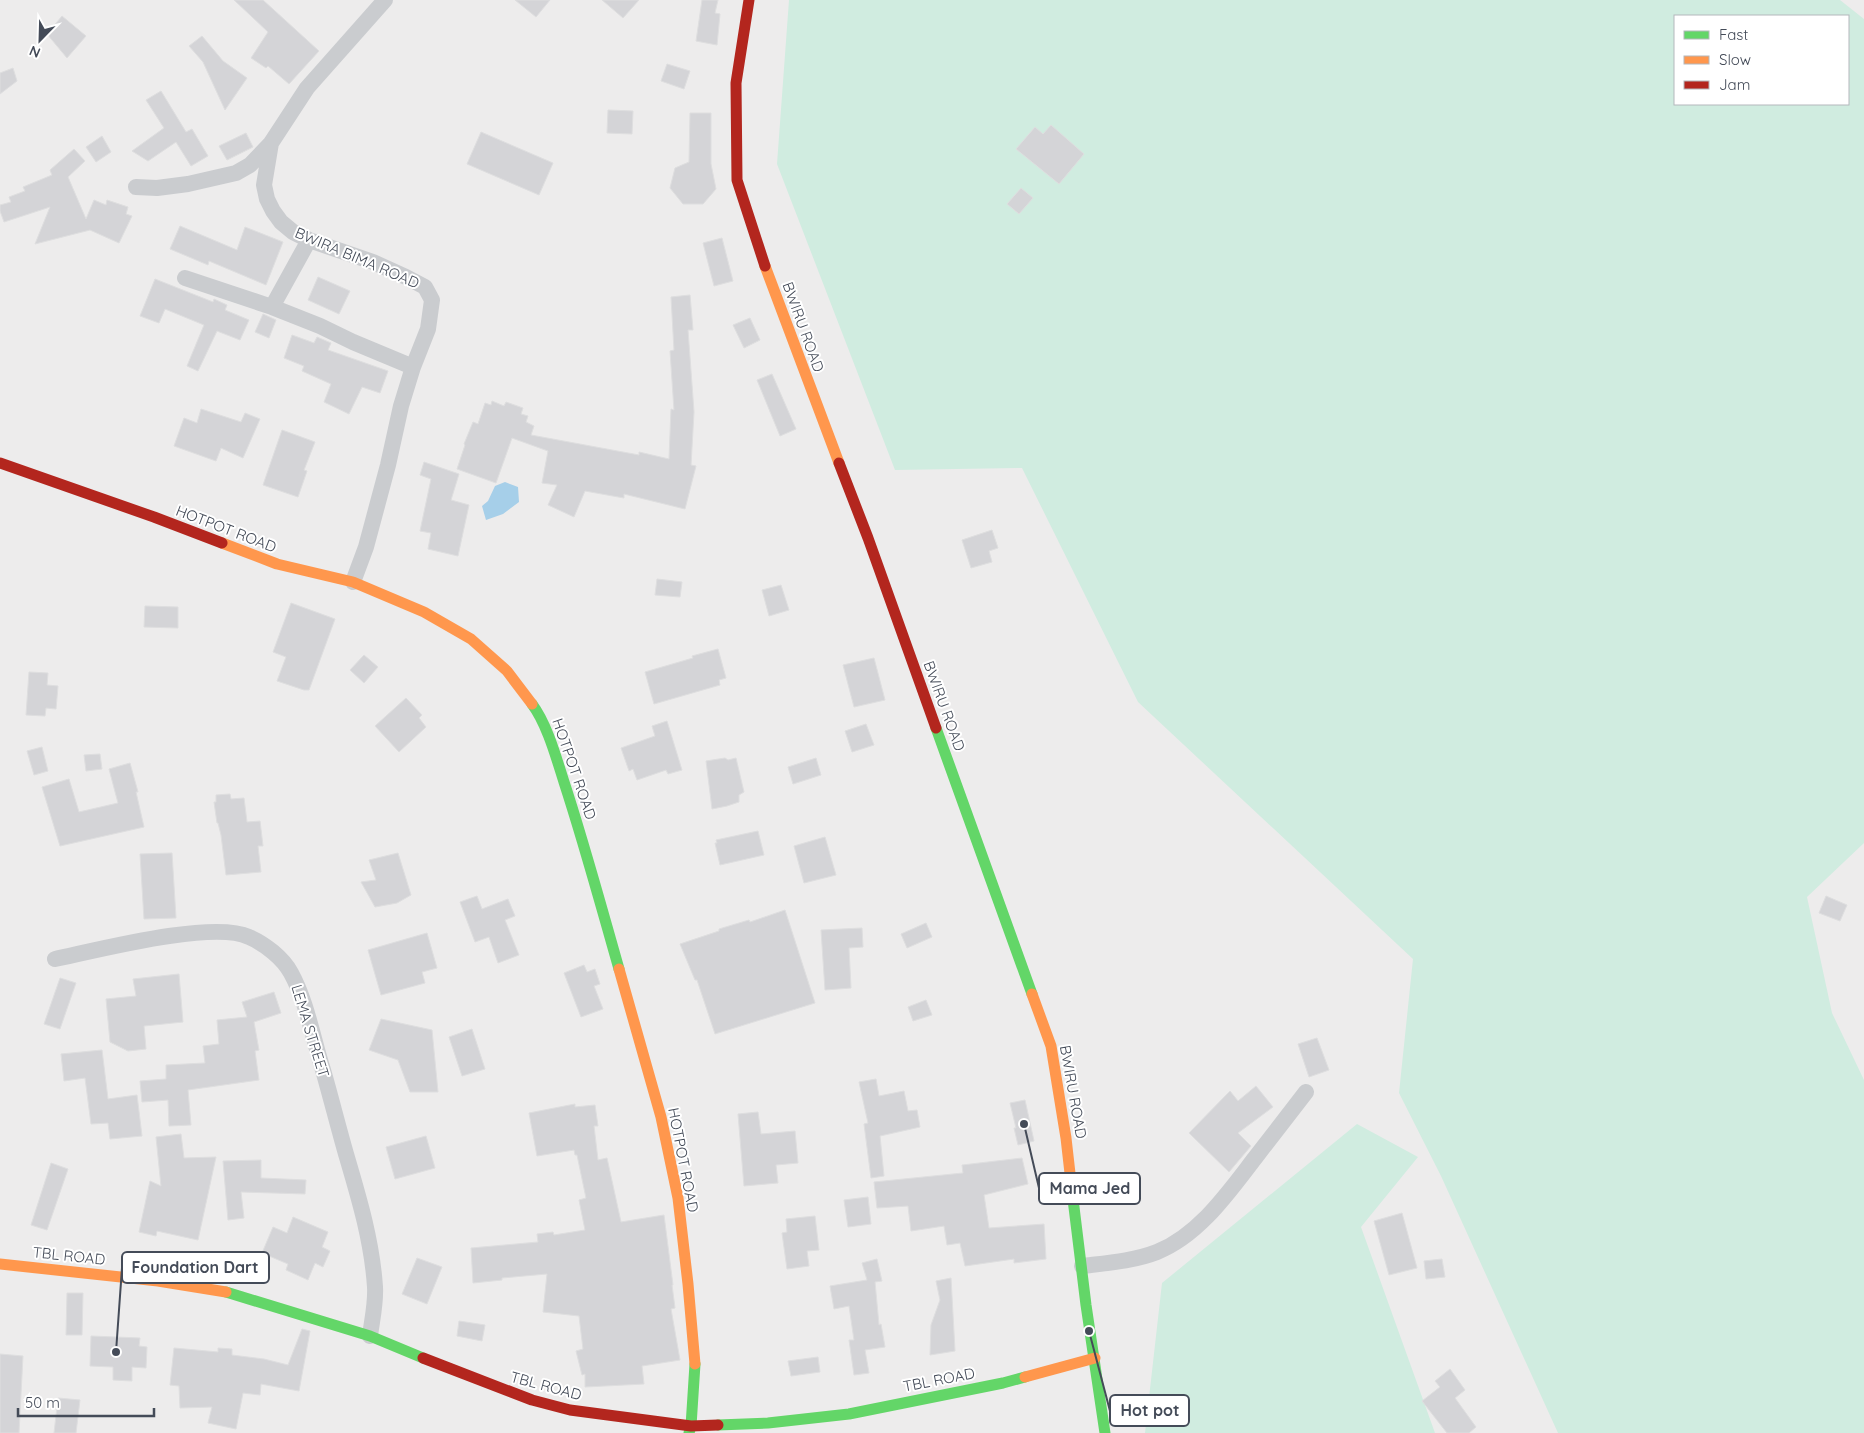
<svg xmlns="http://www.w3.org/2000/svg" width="1864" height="1433" viewBox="0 0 1864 1433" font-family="Quicksand,sans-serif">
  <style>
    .green { fill: #d0ece0; fill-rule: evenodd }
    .water { fill: #a6cfe9 }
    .building { fill: #d4d4d7; stroke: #dededf }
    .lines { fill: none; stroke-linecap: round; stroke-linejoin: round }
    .street { stroke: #cacccf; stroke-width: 16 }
    .fast { stroke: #63d668; stroke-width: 11 }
    .slow { stroke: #ff974d; stroke-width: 11 }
    .jam { stroke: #b3261e; stroke-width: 11 }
    .labels { text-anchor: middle; stroke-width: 4; stroke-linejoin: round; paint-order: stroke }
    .street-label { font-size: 15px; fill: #444b58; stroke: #fff }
    .leader { fill: none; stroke: #444b58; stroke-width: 2 }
    .callout-dot { fill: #444b58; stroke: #fff; stroke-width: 2 }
    .callout { fill: #fff; stroke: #444b58; stroke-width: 2 }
    .callout-label { font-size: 16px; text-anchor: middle; font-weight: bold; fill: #444b58 }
  </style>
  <rect width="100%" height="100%" fill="#edecec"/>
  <path class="green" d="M 789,0 L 1840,0 L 1864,19 L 1864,843 L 1807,897 L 1832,1013 L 1864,1080 L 1864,1433 L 1558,1433 L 1441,1176 L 1399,1093 L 1413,959 L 1138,702 L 1022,468 L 895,470 L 777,164 ZM 1675,16 L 1848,16 L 1848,104 L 1675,104 Z
    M 1357,1124 L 1418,1157 L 1361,1227 L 1435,1433 L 1145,1433 L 1162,1283 Z"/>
  <path class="water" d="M 505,482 L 518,487 L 519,502 L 503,514 L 486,520 L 482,506 L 488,501 L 495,486 Z"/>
  <path class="building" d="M 234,0 L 263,0 L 319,51 L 289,84 L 268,66 L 266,68 L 251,58 L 268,32 Z
    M 515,0 L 550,0 L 536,17 Z
    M 602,0 L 639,0 L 623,18 Z
    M 702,0 L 718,0 L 715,13 L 720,14 L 717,45 L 696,41 Z
    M 62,16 L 86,36 L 67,58 L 47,34 Z
    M 202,36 L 223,61 L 247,78 L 225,110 L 203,62 L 189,46 Z
    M 667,64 L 690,71 L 684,89 L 661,81 Z
    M 13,68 L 17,81 L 0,94 L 0,73 Z
    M 161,91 L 186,132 L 192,129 L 208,156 L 191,166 L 176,142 L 148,161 L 132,151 L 164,128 L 146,100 Z
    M 608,110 L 633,111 L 632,134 L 607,133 Z
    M 690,113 L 711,113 L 711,164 L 716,189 L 703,204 L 683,204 L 670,188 L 675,168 L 689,162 Z
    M 1051,125 L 1084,154 L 1059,184 L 1016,149 L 1035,127 L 1043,134 Z
    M 481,132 L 553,163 L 539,195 L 467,164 Z
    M 246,133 L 253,147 L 227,160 L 219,146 Z
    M 102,136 L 111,152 L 96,162 L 86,147 Z
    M 74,149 L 85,161 L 68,177 L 86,219 L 94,200 L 106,205 L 107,200 L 128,207 L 126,214 L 132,216 L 119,243 L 90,230 L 35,244 L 50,207 L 4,222 L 0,211 L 0,205 L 11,202 L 9,197 L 25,191 L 23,187 L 52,175 L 50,170 Z
    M 1021,188 L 1033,198 L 1019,214 L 1007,204 Z
    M 180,226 L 237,250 L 245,227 L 283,242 L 266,285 L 209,261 L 208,265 L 170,249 Z
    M 722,238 L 733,281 L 714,286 L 703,243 Z
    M 318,277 L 350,291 L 339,314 L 308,300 Z
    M 155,279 L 213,302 L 214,299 L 227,305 L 225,310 L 249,320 L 240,340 L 217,331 L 198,371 L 187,366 L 204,325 L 165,309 L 159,323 L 140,316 Z
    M 690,295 L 693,330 L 688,330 L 694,412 L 691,465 L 696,466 L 685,509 L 624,494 L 624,498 L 585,491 L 574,517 L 548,505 L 557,485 L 542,483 L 548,451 L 512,438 L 496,483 L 457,469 L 465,445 L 464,444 L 473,422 L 478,424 L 485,403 L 491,405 L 492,401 L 504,406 L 506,402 L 523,408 L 521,414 L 528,416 L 526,422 L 534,426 L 531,435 L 639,455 L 639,452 L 669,459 L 671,409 L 674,410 L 670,351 L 674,350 L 671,297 Z
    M 263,314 L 276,320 L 269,338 L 255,332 Z
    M 750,318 L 760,340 L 744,348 L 733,325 Z
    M 292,335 L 314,343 L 317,337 L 331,343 L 328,350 L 388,371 L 380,393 L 362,387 L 349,414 L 324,402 L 331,384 L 302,371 L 304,366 L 284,358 Z
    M 772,374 L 796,429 L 780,436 L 757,380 Z
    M 201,409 L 241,422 L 245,413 L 260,419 L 243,458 L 221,448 L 216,461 L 174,446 L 184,418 L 197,423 Z
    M 282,430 L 315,442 L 304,470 L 307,471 L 298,497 L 263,485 Z
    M 424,462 L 459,474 L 451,500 L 469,505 L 458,556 L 428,549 L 431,533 L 420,531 L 431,479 L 420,475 Z
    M 992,530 L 998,548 L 989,551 L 992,562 L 971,568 L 962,540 Z
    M 657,579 L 682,582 L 680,597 L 655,595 Z
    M 781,585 L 789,610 L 769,616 L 762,590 Z
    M 291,603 L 335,619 L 309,690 L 304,690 L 277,681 L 286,657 L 273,652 Z
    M 145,606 L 178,607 L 178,628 L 144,627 Z
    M 718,649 L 726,678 L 719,680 L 720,685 L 654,704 L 645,672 L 693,658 L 692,656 Z
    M 364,655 L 378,667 L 364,683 L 350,670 Z
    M 874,658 L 885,700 L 854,707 L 843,665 Z
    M 29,672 L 48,673 L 47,685 L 58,686 L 56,709 L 46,708 L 45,716 L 26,715 Z
    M 406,698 L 422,715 L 419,718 L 426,727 L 399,752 L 375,726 Z
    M 667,721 L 682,770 L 668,774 L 666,770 L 637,780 L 633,769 L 629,771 L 621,748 L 655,736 L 652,726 Z
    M 866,724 L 874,745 L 852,752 L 845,731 Z
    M 42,747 L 48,771 L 34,775 L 27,751 Z
    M 100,754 L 102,769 L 86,771 L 84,755 Z
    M 725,758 L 728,760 L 736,758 L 744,792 L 739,795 L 739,802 L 727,806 L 712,809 L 706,761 Z
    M 816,758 L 821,775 L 793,784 L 788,767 Z
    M 130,763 L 138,792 L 136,792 L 144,827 L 60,846 L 42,787 L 69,779 L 79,812 L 118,803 L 109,769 Z
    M 230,794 L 231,799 L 244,798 L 247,822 L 260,821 L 263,846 L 258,846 L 261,872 L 226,875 L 221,835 L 218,823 L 217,823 L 214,802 L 216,802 L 216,795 Z
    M 758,831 L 764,855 L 720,865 L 715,843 L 717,843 L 716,840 Z
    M 825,837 L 836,875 L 804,883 L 794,846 Z
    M 172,853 L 176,918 L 144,919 L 140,854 Z
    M 398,853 L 411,895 L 397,903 L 375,907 L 361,882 L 376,880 L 369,860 Z
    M 477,896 L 482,909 L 508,899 L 515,916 L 505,920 L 519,955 L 498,963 L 489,937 L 475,942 L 460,902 Z
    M 1826,896 L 1847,905 L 1840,921 L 1819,913 Z
    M 785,910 L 815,1003 L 715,1034 L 697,980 L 695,980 L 680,944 L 719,931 L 719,929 L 749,920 L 750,922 Z
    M 926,923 L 932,937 L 907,948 L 901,934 Z
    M 862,928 L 863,947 L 849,948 L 851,988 L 825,990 L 821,930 Z
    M 427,933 L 437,968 L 422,972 L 425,983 L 381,995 L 368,950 Z
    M 584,965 L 587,972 L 595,969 L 600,984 L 594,986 L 603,1009 L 581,1017 L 564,973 Z
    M 179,974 L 183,1022 L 144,1026 L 146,1049 L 128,1051 L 110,1042 L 106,999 L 136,996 L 133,979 Z
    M 60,978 L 76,983 L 60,1029 L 44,1024 Z
    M 274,992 L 281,1013 L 254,1022 L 259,1050 L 255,1051 L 259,1080 L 188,1090 L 191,1125 L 169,1126 L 168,1100 L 142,1102 L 140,1081 L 166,1079 L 166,1065 L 205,1063 L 203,1046 L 219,1044 L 217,1020 L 247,1017 L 242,1002 Z
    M 926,1000 L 932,1015 L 913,1021 L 908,1007 Z
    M 381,1019 L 432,1030 L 438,1092 L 410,1092 L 398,1060 L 369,1050 Z
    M 472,1029 L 485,1069 L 462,1076 L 449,1037 Z
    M 1317,1038 L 1329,1070 L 1309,1077 L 1298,1044 Z
    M 102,1050 L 108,1099 L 137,1095 L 142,1136 L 110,1139 L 108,1123 L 91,1124 L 85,1078 L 64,1081 L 61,1054 Z
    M 876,1079 L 879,1096 L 904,1091 L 908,1111 L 917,1110 L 920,1127 L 880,1136 L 884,1176 L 871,1178 L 864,1124 L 868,1123 L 859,1082 Z
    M 1256,1086 L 1273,1107 L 1238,1133 L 1251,1146 L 1229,1172 L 1189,1133 L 1230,1091 L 1238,1101 Z
    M 1025,1100 L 1034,1141 L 1018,1145 L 1014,1128 L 1016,1128 L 1010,1103 Z
    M 575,1104 L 575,1107 L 595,1105 L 598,1126 L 594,1126 L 598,1160 L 607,1158 L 621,1222 L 664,1215 L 673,1285 L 672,1285 L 675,1308 L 671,1309 L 680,1360 L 642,1366 L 644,1384 L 585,1387 L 585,1374 L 582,1375 L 576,1351 L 583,1349 L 579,1316 L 543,1312 L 547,1274 L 502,1278 L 502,1280 L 473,1283 L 471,1248 L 538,1242 L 537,1234 L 553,1232 L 554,1235 L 585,1230 L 579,1200 L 586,1198 L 577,1155 L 575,1155 L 574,1150 L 537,1156 L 529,1113 Z
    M 758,1112 L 761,1134 L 795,1131 L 798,1163 L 776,1165 L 778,1183 L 744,1186 L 738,1114 Z
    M 181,1134 L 184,1158 L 216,1157 L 198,1240 L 157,1231 L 156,1236 L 139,1232 L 150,1181 L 161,1186 L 156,1137 Z
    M 426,1136 L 435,1168 L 395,1179 L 386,1147 Z
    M 1022,1158 L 1028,1184 L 984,1195 L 989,1228 L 1044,1224 L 1046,1259 L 1014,1263 L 1014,1259 L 965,1266 L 960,1243 L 947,1245 L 944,1226 L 911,1231 L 908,1206 L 877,1208 L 874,1182 L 963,1173 L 962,1165 Z
    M 261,1160 L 261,1178 L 306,1180 L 305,1194 L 241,1192 L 244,1218 L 228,1220 L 223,1161 Z
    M 51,1163 L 68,1169 L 47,1230 L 31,1225 Z
    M 868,1197 L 871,1224 L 848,1227 L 844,1200 Z
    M 1402,1213 L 1417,1268 L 1389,1275 L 1374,1221 Z
    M 815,1216 L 819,1250 L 807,1251 L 809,1266 L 787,1269 L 782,1233 L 787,1232 L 786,1219 Z
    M 293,1217 L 328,1232 L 322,1247 L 330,1251 L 323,1267 L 315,1263 L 308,1280 L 286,1270 L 288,1264 L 262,1253 L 273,1227 L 287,1233 Z
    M 417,1258 L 442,1267 L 427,1304 L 402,1294 Z
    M 877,1259 L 882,1281 L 875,1282 L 879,1325 L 881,1324 L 885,1347 L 865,1350 L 869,1373 L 854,1375 L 849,1340 L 854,1340 L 849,1306 L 834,1309 L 830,1286 L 867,1280 L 862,1263 Z
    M 1442,1259 L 1445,1277 L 1426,1279 L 1424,1261 Z
    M 951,1278 L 955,1351 L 930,1355 L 931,1325 L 940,1300 L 936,1281 Z
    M 67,1293 L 83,1293 L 82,1335 L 66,1335 Z
    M 459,1321 L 485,1325 L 482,1341 L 457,1336 Z
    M 302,1329 L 310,1331 L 299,1391 L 261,1384 L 260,1395 L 243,1393 L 236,1429 L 208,1423 L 212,1407 L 180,1408 L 179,1386 L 170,1385 L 174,1348 L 218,1352 L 218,1348 L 232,1349 L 232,1355 L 264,1359 L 288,1365 Z
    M 91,1336 L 140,1338 L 139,1346 L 147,1347 L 146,1368 L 132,1367 L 132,1381 L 113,1380 L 113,1367 L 90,1366 Z
    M 0,1354 L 23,1356 L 19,1433 L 0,1433 Z
    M 818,1357 L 820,1372 L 791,1376 L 788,1361 Z
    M 1450,1369 L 1465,1390 L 1455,1398 L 1476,1427 L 1469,1433 L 1447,1433 L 1422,1401 L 1440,1387 L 1435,1381 Z
    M 58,1398 L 80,1400 L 76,1433 L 54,1433 Z"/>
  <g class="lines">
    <path class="street" d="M 136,187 L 157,188 L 188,184 L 236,173 L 250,165 L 271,143
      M 185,278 L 272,307 L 320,326 L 353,342 L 413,367
      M 272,307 L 309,240
      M 353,582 L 366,547 L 388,465 L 401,406 L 413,367 L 428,329 L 432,300 L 425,287 L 406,277 L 373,262 L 309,240 L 293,232 L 281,222 L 273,211 L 267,199 L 264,185 L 271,143 L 307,88 L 385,0
      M 55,959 C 98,950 213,920 249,937 C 265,944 283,958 291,973 C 307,1002 313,1039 323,1070 C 331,1098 338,1126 346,1154 C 359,1198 372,1241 375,1287 C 376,1303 372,1320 370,1336
      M 1082,1266 C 1107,1263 1134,1261 1157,1252 C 1199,1235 1228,1193 1255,1158 C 1272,1136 1289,1114 1306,1092"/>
    <path class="fast" d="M 532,704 C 547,724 556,757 564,782 C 584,843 601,906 619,969
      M 936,728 L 1032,994
      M 1072,1191 L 1086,1305 L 1105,1433
      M 226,1292 L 370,1336 L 423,1358
      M 718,1425 L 768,1423 L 849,1414 L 1003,1383 L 1025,1377
      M 689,1433 L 691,1426 L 695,1364"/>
    <path class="slow" d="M 765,266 L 839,463
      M 222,543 L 277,564 L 353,582 L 424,612 L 471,639 L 507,671 L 532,704
      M 619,969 L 661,1117 L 678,1198 L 688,1284 L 695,1364
      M 1032,994 L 1051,1046 L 1066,1138 L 1072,1191
      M 0,1264 L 158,1281 L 226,1292
      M 1025,1377 L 1095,1358"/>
    <path class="jam" d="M 749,0 L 736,83 L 737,180 L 765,266
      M 0,463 L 154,517 L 222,543
      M 839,463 L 868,538 L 936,728
      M 423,1358 L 532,1400 L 570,1410 L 691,1426 L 718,1425"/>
  </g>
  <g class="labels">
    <g class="street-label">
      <text transform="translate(357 258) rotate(23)" y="5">BWIRA BIMA ROAD</text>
      <text transform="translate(803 327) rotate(70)" y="5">BWIRU ROAD</text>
      <text transform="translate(226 529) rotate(21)" y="5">HOTPOT ROAD</text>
      <text transform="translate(944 706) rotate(70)" y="5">BWIRU ROAD</text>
      <text transform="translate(574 769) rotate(71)" y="5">HOTPOT ROAD</text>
      <text transform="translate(310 1031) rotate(73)" y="5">LEMA STREET</text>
      <text transform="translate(1073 1092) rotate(80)" y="5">BWIRU ROAD</text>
      <text transform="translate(683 1160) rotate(79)" y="5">HOTPOT ROAD</text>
      <text transform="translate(69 1256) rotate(6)" y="5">TBL ROAD</text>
      <text transform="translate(939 1380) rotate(-11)" y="5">TBL ROAD</text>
      <text transform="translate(546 1386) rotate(15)" y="5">TBL ROAD</text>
    </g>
  </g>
  <path class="leader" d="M1024 1124L1039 1188M116 1352L122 1268M1089 1331L1110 1411"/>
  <g class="callout-dot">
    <circle cx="1024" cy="1124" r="5"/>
    <circle cx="116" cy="1352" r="5"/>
    <circle cx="1089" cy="1331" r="5"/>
  </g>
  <g class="callout">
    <rect x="1039" y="1173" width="101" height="31" rx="5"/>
    <rect x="122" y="1252" width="147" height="31" rx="5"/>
    <rect x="1110" y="1395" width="79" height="31" rx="5"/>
  </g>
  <g class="callout-label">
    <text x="1090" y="1194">Mama Jed</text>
    <text x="195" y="1273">Foundation Dart</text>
    <text x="1150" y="1416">Hot pot</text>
  </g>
  <rect x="1674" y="15" width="175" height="90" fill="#ffffff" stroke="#b4b7bc"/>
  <rect x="1684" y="31" width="25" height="8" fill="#63d668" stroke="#b4b7bc"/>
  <text x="1719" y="40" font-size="15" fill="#444b58">Fast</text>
  <rect x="1684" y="56" width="25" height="8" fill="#ff974d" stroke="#b4b7bc"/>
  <text x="1719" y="65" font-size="15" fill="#444b58">Slow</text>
  <rect x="1684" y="81" width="25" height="8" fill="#b3261e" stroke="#b4b7bc"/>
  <text x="1719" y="90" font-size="15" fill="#444b58">Jam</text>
  <g transform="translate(40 40) rotate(203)" stroke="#ffffff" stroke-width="4" paint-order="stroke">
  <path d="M0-4L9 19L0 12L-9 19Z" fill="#444b58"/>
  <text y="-8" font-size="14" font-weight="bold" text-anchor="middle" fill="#444b58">N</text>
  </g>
  <path d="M18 1408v8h136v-8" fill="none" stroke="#444b58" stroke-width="2.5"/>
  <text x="25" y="1408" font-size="15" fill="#444b58" stroke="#ffffff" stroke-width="4" paint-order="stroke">50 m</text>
</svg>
